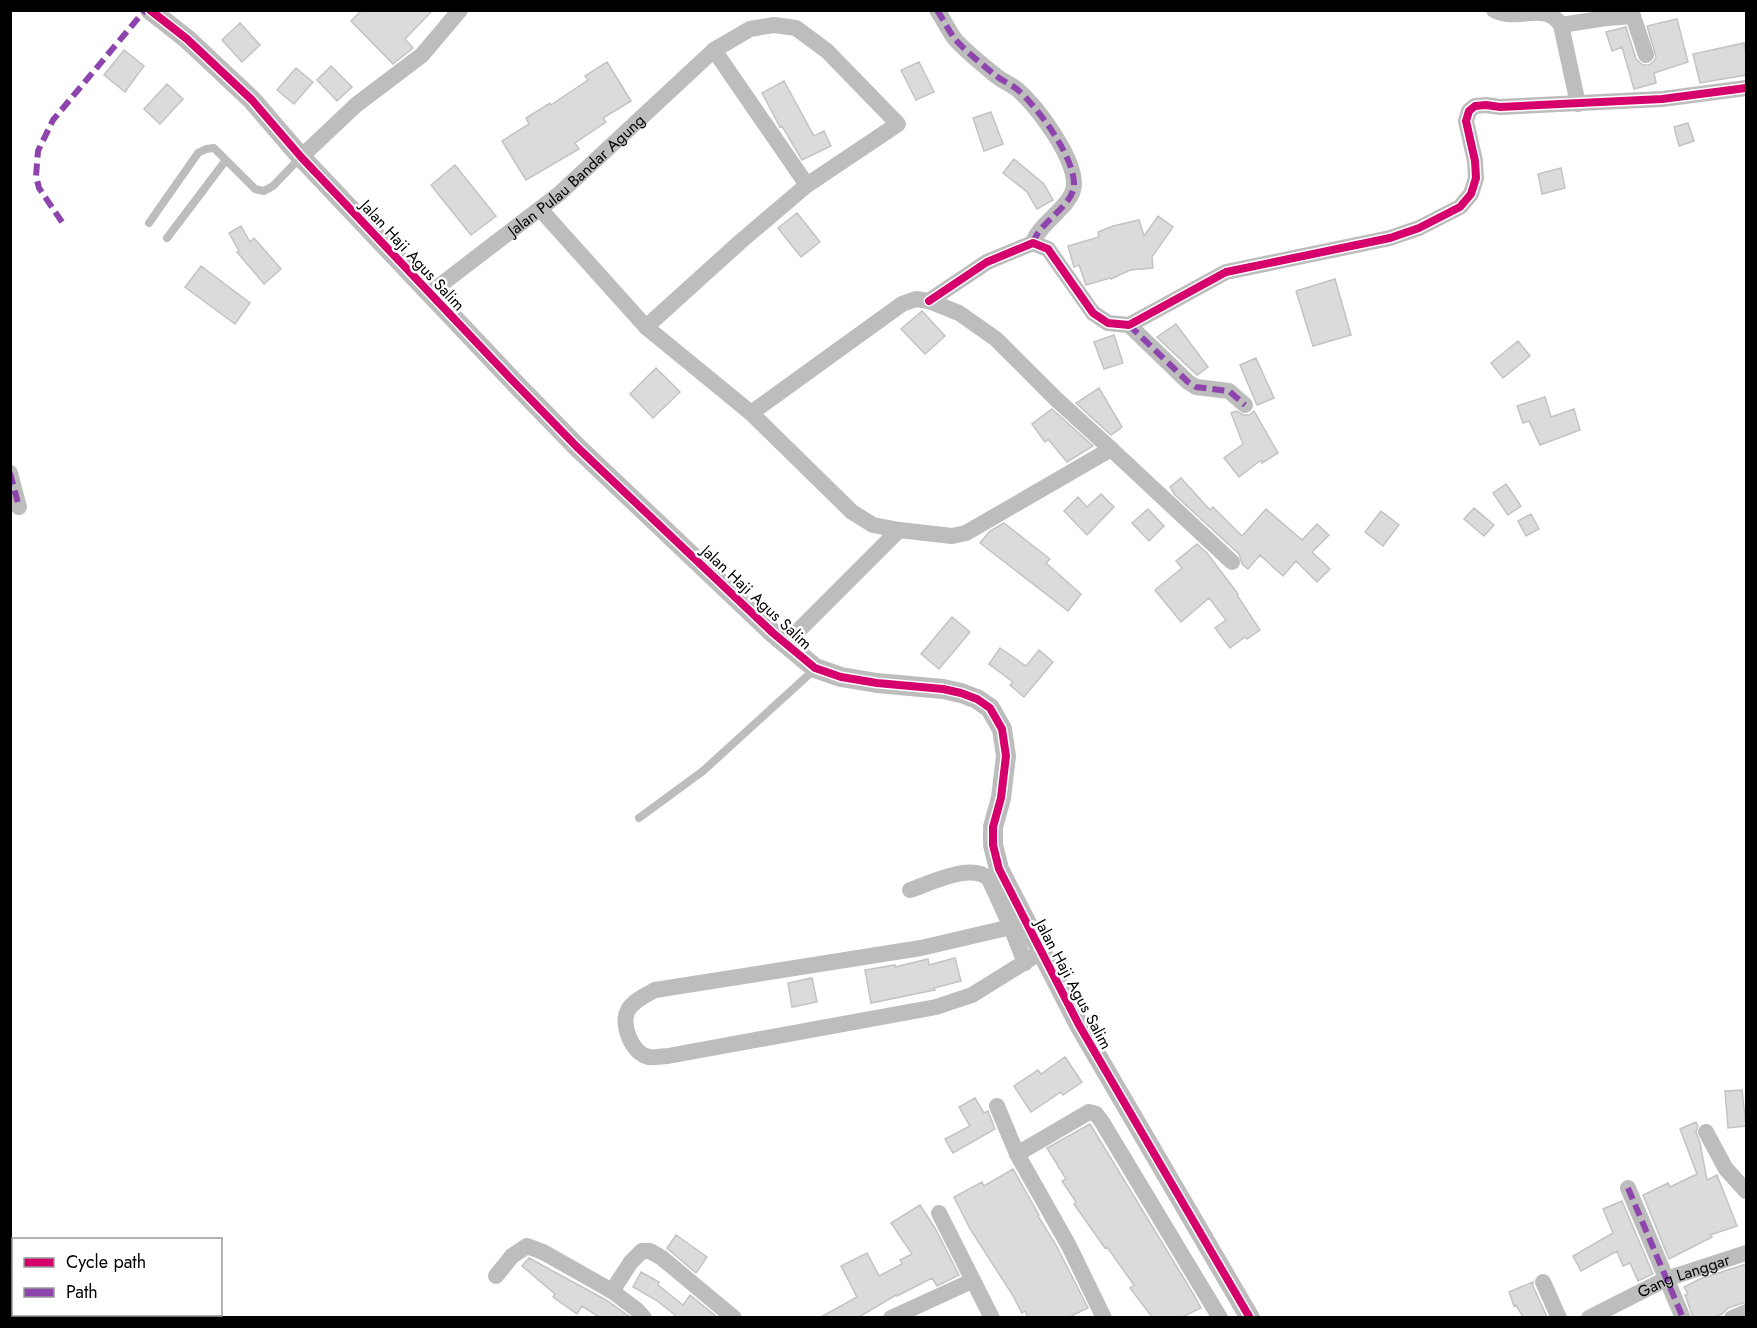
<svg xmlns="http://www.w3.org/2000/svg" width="1757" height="1328" viewBox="0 0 1757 1328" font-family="Jost,sans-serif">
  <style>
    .building { fill: #dbdbdb; stroke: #c3c3c3; stroke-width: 1.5 }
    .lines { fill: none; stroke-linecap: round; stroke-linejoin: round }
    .service { stroke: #bdbdbd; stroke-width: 8 }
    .minor { stroke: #bdbdbd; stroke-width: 16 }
    .tertiary { stroke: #bdbdbd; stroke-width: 20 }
    .quiet { stroke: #8e44ad; stroke-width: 6; stroke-dasharray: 12 6; stroke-linecap: butt }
    .cycleway-casing { stroke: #fff; stroke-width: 11 }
    .cycleway { stroke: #d6006c; stroke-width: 8 }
    .labels { text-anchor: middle; stroke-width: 5; stroke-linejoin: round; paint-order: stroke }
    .street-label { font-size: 16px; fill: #000; stroke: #fff }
  </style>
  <rect width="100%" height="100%" fill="#fff"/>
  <path class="building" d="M 362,10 L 433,10 L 405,39 L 413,48 L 393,64 L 351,21 Z
    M 1677,19 L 1688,62 L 1654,73 L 1656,83 L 1634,89 L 1622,47 L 1612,51 L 1606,32 L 1626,27 L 1636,59 L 1643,65 L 1649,65 L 1654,61 L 1656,57 L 1647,26 Z
    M 240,23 L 260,45 L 242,62 L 222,40 Z
    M 1744,43 L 1746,54 L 1746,75 L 1700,83 L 1693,54 Z
    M 124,50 L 144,66 L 125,92 L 104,75 Z
    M 607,62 L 631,101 L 603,118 L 606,122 L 575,143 L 579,149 L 526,180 L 502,141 L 529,124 L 526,118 L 550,103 L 551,105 L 588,80 L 585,76 Z
    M 919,62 L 934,92 L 916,100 L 901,70 Z
    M 331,66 L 352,87 L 337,101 L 317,80 Z
    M 296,68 L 313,82 L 294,104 L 277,90 Z
    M 784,81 L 814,136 L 824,131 L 831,146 L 802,160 L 782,126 L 780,127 L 762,93 Z
    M 167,84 L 183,99 L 160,124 L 144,109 Z
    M 991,112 L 1003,144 L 984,151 L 973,118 Z
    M 1688,123 L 1694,141 L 1679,146 L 1674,127 Z
    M 1014,159 L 1044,184 L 1053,200 L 1037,209 L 1027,192 L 1003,173 Z
    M 455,165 L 496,216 L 471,235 L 431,185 Z
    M 1561,168 L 1565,188 L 1542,194 L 1538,174 Z
    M 797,213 L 820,242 L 801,257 L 778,228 Z
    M 1158,216 L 1173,227 L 1152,257 L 1153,268 L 1130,270 L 1111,279 L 1110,278 L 1086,285 L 1079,265 L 1074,267 L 1068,246 L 1099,237 L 1098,232 L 1113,226 L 1139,220 L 1144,236 Z
    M 241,226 L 250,242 L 254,238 L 281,269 L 264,284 L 237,252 L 239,251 L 229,233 Z
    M 201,266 L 250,303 L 235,324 L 185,287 Z
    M 1335,279 L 1351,335 L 1313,346 L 1296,291 Z
    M 922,311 L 945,336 L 925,354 L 901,329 Z
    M 1176,324 L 1208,367 L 1197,375 L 1157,337 Z
    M 1114,335 L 1123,363 L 1104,369 L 1094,342 Z
    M 1518,341 L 1530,356 L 1503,378 L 1491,363 Z
    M 1256,358 L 1274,398 L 1257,405 L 1240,365 Z
    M 656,368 L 680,392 L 653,418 L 630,394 Z
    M 1099,388 L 1122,427 L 1111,435 L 1076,403 Z
    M 1545,397 L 1551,417 L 1574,409 L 1580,430 L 1540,445 L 1529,421 L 1523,423 L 1517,406 Z
    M 1052,409 L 1093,446 L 1067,462 L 1048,439 L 1045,442 L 1032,424 Z
    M 1236,411 L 1244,415 L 1249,415 L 1254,411 L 1278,453 L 1262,463 L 1261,460 L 1239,477 L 1224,458 L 1243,444 L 1231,413 Z
    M 1181,478 L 1210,510 L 1213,507 L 1242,536 L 1266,509 L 1302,540 L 1317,524 L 1329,535 L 1312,552 L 1330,569 L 1317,582 L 1296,561 L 1283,576 L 1260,555 L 1248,569 L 1242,564 L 1239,554 L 1175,495 L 1170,487 Z
    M 1506,484 L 1521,506 L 1508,515 L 1493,493 Z
    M 1101,494 L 1114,507 L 1087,535 L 1064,511 L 1078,497 L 1087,507 Z
    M 1474,508 L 1494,525 L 1484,536 L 1464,519 Z
    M 1148,509 L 1164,526 L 1149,541 L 1132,523 Z
    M 1381,511 L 1399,525 L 1383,546 L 1365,532 Z
    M 1531,514 L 1539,529 L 1526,536 L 1518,521 Z
    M 1004,523 L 1050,559 L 1046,563 L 1081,594 L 1068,611 L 980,543 L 990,531 Z
    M 1197,544 L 1207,553 L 1238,594 L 1237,595 L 1260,630 L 1247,639 L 1245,637 L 1230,648 L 1215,628 L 1226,620 L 1209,598 L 1181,622 L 1155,590 L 1182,568 L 1176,561 Z
    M 952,617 L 970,632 L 939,669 L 921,654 Z
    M 1000,648 L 1026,666 L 1039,650 L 1053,662 L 1024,697 L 1010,685 L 1013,682 L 989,664 Z
    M 955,958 L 961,981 L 934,988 L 935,990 L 871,1003 L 865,970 L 895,965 L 895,967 L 928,959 L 929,965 Z
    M 812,978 L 817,1002 L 792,1007 L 788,983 Z
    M 1065,1057 L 1082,1082 L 1063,1095 L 1061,1092 L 1031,1112 L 1014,1086 L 1038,1070 L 1041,1074 Z
    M 1742,1090 L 1746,1126 L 1728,1128 L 1725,1091 Z
    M 975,1098 L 984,1113 L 988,1111 L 995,1129 L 953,1153 L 945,1139 L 970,1126 L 959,1107 Z
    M 1696,1122 L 1698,1126 L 1696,1132 L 1700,1143 L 1707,1180 L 1717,1175 L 1737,1226 L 1710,1235 L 1712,1237 L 1669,1259 L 1643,1195 L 1668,1183 L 1670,1187 L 1697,1174 L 1680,1129 Z
    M 1090,1124 L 1194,1295 L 1201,1308 L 1182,1317 L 1152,1317 L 1130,1288 L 1134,1285 L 1107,1247 L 1105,1248 L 1074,1204 L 1076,1202 L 1062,1181 L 1066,1179 L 1047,1148 Z
    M 1013,1169 L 1039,1215 L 1038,1216 L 1056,1245 L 1088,1308 L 1069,1317 L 1028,1317 L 1025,1311 L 1022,1313 L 1012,1294 L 970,1229 L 954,1197 L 982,1182 L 984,1186 Z
    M 1622,1201 L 1653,1274 L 1638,1281 L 1630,1263 L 1623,1266 L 1617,1251 L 1581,1271 L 1573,1256 L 1613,1233 L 1603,1209 Z
    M 920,1205 L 935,1228 L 959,1275 L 937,1286 L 932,1278 L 897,1296 L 896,1295 L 859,1317 L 821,1317 L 857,1297 L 841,1266 L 867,1253 L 879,1276 L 902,1264 L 900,1260 L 912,1254 L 891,1223 Z
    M 676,1235 L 707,1257 L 696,1273 L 667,1248 Z
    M 529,1258 L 606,1300 L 630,1317 L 599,1317 L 582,1306 L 577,1314 L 553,1297 L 555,1294 L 522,1266 Z
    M 1746,1264 L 1746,1302 L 1728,1308 L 1722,1314 L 1714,1317 L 1693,1317 L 1685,1295 L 1688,1294 L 1684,1287 L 1700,1279 Z
    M 641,1272 L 659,1282 L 658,1285 L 683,1305 L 690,1295 L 717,1317 L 674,1317 L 675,1315 L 656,1300 L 633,1287 Z
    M 1533,1282 L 1533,1286 L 1547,1317 L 1523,1317 L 1516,1305 L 1514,1306 L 1509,1292 Z"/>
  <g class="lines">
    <path class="service" d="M 149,223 L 198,153 L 206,149 L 214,148 L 255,189 L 264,191 L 273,186 L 301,157
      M 167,238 L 226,160
      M 639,818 L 703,771 L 815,669"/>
    <g class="minor">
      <path d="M 937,10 C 943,19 948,29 954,38 C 964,50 983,65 995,75 C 1002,81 1011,84 1018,90 C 1038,108 1074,156 1074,184 C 1074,206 1038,223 1033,243"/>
      <path d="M 1494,10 C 1518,23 1544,0 1561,25 L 1578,104"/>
      <path d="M 1561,25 L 1606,18 L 1633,16 L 1646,55"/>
      <path d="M 714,50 L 807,185"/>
      <path d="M 301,157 L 356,105 L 422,55 L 460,10"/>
      <path d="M 540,209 L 646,327 L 751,413 L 852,512 L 873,525 L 899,530 L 952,536 L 966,533 L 1111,449 L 1232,562"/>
      <path id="s1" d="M 430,293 L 559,194 L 714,50 L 750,29 L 774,25 L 796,28 L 827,51 L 898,124 L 807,185 L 740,242 L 646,327"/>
      <path d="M 929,301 L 987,262 L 1033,243 L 1048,249 L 1093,313 L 1108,323 L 1129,325 L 1226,272 L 1390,238 L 1419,228 L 1460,207 L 1471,194 L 1476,178 L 1475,161 L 1466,121 L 1469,111 L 1475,106 L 1486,105 L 1500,107 L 1662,99 L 1746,88"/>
      <path d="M 1129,325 L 1188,382 L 1196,387 L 1229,391 L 1245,405"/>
      <path d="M 751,413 L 902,304 L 916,299 L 929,301 L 959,313 L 996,339 L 1056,399 L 1111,449"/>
      <path d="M 10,473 L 19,507"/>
      <path d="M 786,643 L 899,530"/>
      <path d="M 910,890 C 931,883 972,862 989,879 L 1011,927"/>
      <path d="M 1025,963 L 1011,927 L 921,948 L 655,990 C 646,995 634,1000 628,1010 C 620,1024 632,1054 649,1057 C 654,1058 662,1056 668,1056 L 936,1007 L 972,995 L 1041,952"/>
      <path d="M 997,1106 L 1017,1154"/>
      <path d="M 1706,1132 L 1726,1169 L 1746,1191"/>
      <path d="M 1628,1188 L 1683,1318"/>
      <path d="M 939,1213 L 992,1318"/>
      <path d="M 496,1276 L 512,1256 L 527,1246 L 543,1252 L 612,1291"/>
      <path d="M 1543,1282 L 1559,1318"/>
      <path d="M 644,1318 L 637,1310 L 612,1291 L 631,1262 L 642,1251 L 650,1251 L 662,1258 L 734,1318"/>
      <path d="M 891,1318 L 972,1281"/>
      <path d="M 1104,1318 L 1069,1246 L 1017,1154 L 1089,1112 L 1096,1114 L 1102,1122 L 1220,1318"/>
      <path id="s2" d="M 1589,1318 L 1666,1279 L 1746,1253"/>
      <path d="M 1732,1318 L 1746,1312"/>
    </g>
    <path class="tertiary" d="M 150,10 L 187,39 L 252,100 L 301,157 L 513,381 L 577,447 L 773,633 L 815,668 L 841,677 L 877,683 L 943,689 L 961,693 L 977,699 L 990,708 L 1002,729 L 1006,756 L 1001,798 L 993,827 L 993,845 L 999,869 L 1079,1025 L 1250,1318"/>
    <path class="quiet" d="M 937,10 C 943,19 948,29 954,38 C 964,50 983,65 995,75 C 1002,81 1011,84 1018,90 C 1038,108 1074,156 1074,184 C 1074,206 1038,223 1033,243
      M 62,222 L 39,188 L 36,176 L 38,151 L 53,120 L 145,10
      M 1129,325 L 1188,382 L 1196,387 L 1229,391 L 1245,405
      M 10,473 L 19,507
      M 1628,1188 L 1683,1318"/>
    <defs>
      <path id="cycleway" d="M 150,10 L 187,39 L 252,100 L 301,157 L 513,381 L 577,447 L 773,633 L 815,668 L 841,677 L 877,683 L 943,689 L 961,693 L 977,699 L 990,708 L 1002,729 L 1006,756 L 1001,798 L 993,827 L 993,845 L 999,869 L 1079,1025 L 1250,1318
        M 929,301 L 987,262 L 1033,243 L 1048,249 L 1093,313 L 1108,323 L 1129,325 L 1226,272 L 1390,238 L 1419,228 L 1460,207 L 1471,194 L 1476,178 L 1475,161 L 1466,121 L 1469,111 L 1475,106 L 1486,105 L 1500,107 L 1662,99 L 1746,88"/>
    </defs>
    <use href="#cycleway" class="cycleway-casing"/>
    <use href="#cycleway" class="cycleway"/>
  </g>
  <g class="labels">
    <g class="street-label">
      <text dy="6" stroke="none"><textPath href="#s1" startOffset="188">Jalan Pulau Bandar Agung</textPath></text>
      <text transform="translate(413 255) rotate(47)" y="6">Jalan Haji Agus Salim</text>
      <text transform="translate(757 597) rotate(43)" y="6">Jalan Haji Agus Salim</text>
      <text transform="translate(1074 984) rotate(62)" y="6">Jalan Haji Agus Salim</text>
      <text dy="6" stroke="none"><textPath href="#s2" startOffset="104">Gang Langgar</textPath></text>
    </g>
  </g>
  <rect width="1757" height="1328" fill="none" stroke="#000000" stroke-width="24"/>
  <rect x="12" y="1238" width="210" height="78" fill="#ffffff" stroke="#999999" stroke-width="1.5"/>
  <rect x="24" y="1258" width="30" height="9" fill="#d6006c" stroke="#999999" stroke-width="1.5"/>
  <text x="66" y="1268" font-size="18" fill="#000000">Cycle path</text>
  <rect x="24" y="1288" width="30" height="9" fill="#8e44ad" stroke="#999999" stroke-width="1.5"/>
  <text x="66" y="1298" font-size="18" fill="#000000">Path</text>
</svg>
